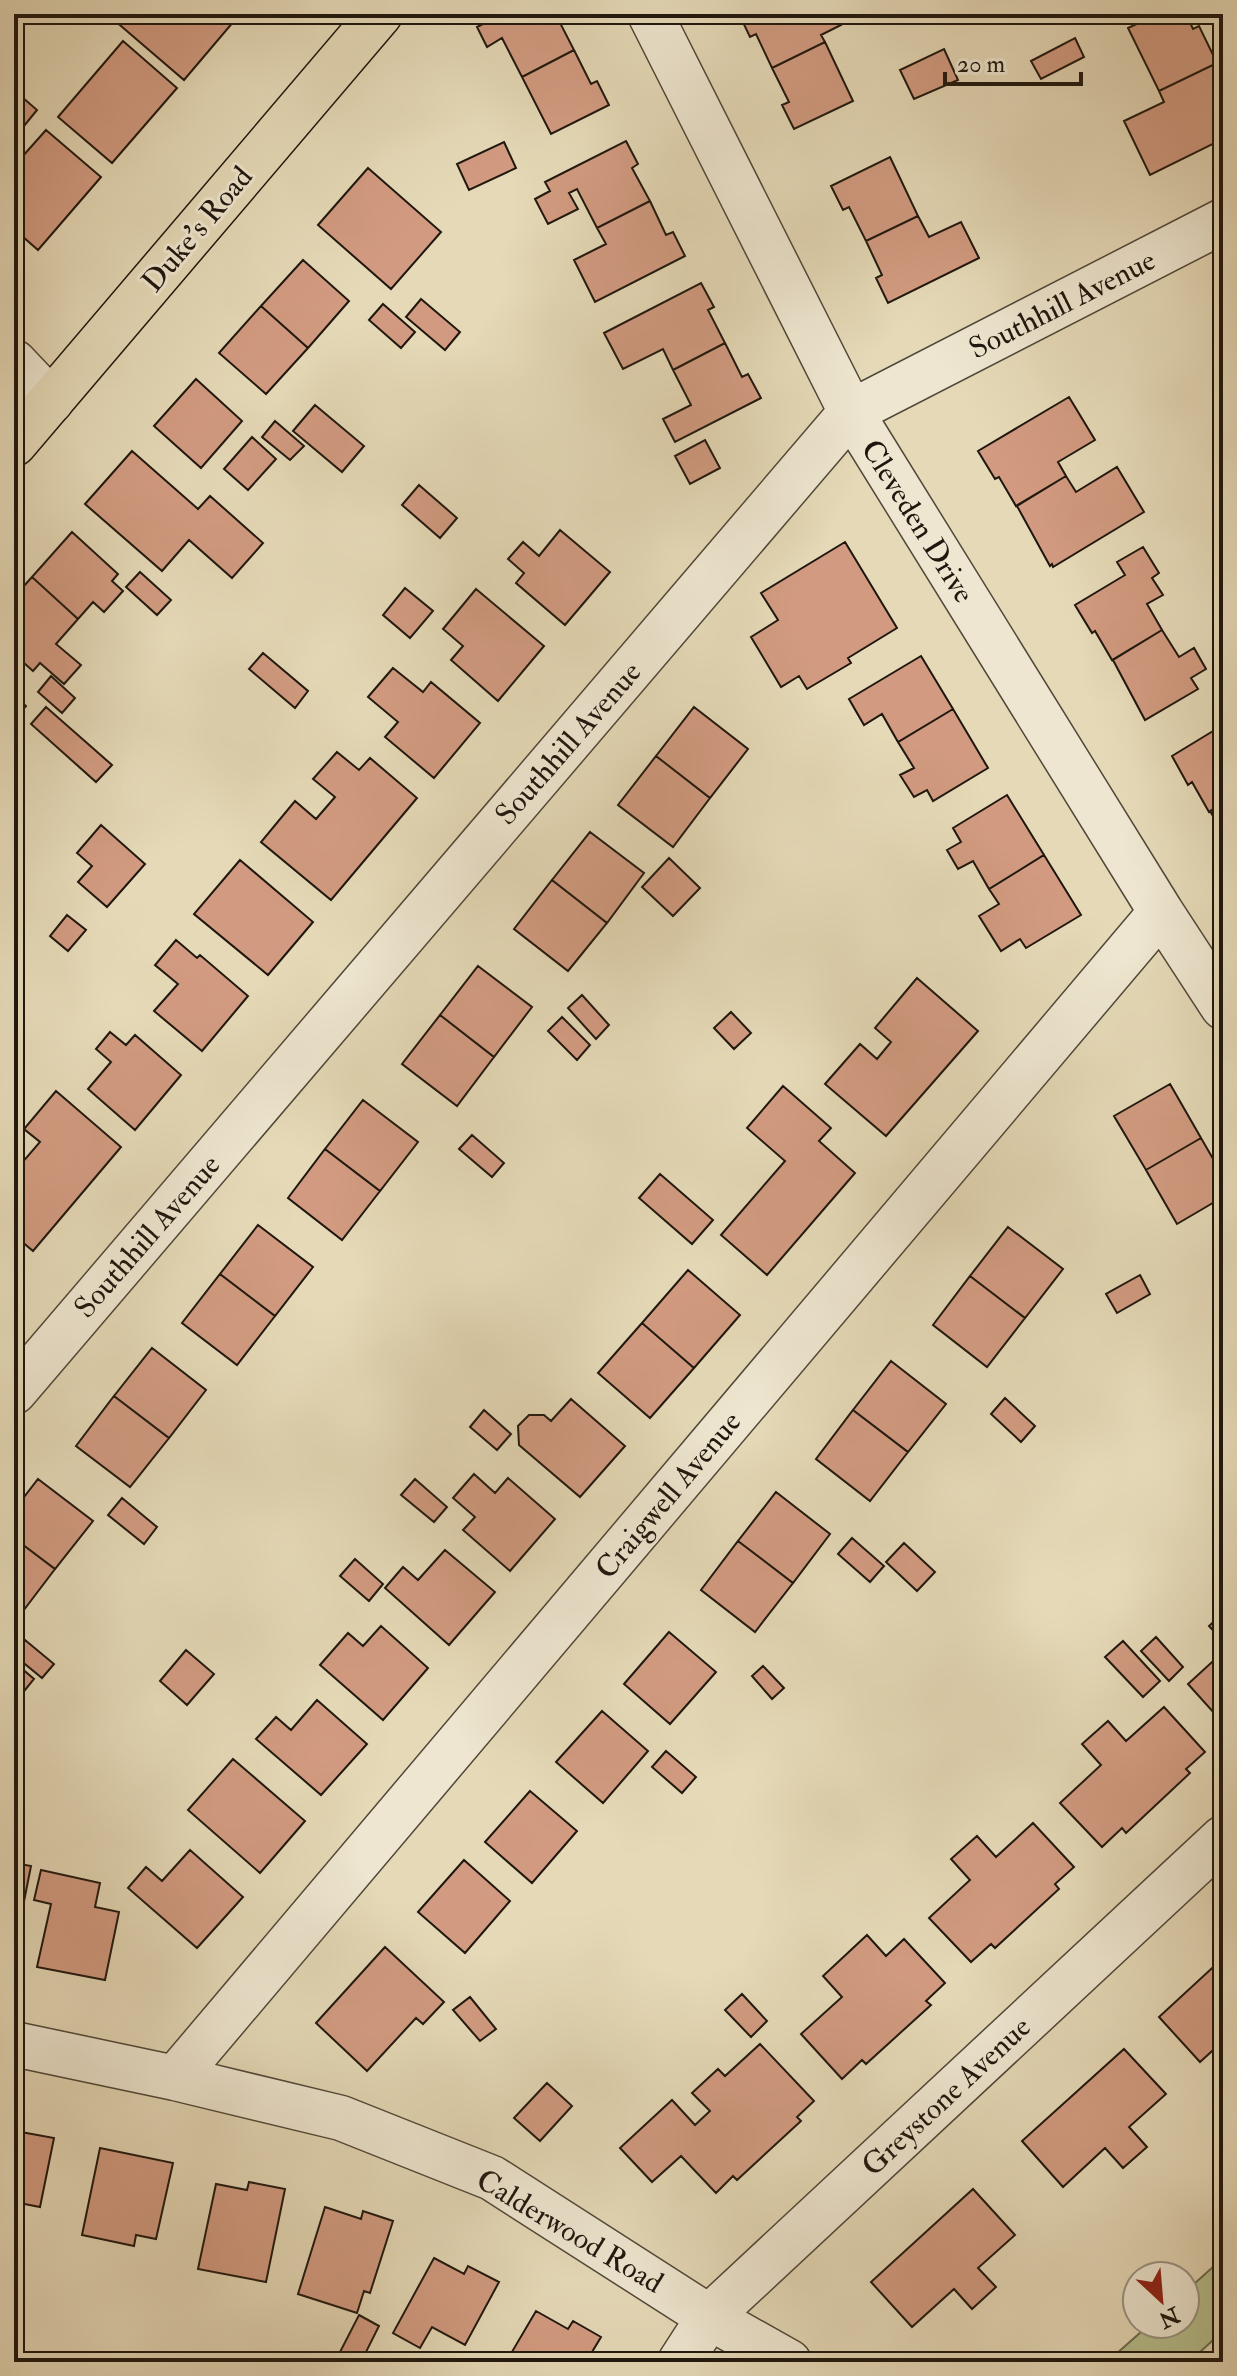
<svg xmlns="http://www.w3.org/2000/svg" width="1237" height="2376" viewBox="0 0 1237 2376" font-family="'IM FELL Double Pica',serif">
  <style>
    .green { fill: #b6bf8d; stroke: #6a6b4e; stroke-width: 2 }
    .building { fill: #d29b81; stroke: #1f170e; stroke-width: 2 }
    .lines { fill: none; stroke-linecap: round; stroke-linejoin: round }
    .minor-casing { stroke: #504838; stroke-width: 47 }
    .major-casing { stroke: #1f170e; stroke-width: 47 }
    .minor { stroke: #eee6d0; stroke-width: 44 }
    .major { stroke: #e5d9b7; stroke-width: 44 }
    .labels { text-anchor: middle; stroke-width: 6; stroke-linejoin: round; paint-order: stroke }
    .street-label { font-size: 30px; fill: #1f170e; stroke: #eee6d0 }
  </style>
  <rect width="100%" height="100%" fill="#e5d9b7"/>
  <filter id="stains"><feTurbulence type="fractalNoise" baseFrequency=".0025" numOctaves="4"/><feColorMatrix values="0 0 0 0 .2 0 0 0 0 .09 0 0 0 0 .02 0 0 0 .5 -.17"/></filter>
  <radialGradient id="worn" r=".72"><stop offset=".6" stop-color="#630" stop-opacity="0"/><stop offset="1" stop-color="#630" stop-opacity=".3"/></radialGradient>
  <path class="green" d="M 1223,2258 L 1223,2331 L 1189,2362 L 1107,2362 L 1150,2324 L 1185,2324 L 1185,2292 Z"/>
  <path class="building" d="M 107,14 L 143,14 L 145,16 L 147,14 L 240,14 L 184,80 Z
    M 502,14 L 562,14 L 557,17 L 574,50 L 522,77 L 502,38 L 487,47 L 477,27 Z
    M 739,14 L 836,14 L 841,25 L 821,35 L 825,42 L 772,68 L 756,34 L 750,37 Z
    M 1158,14 L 1186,14 L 1193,29 L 1199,26 L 1217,63 L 1159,91 L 1128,28 Z
    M 1075,38 L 1084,57 L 1041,79 L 1031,61 Z
    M 123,41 L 177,88 L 112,163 L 58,117 Z
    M 825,42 L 853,101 L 794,129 L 782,105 L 789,102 L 772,68 Z
    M 944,49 L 958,80 L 914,99 L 900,70 Z
    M 574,50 L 591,84 L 597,81 L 609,105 L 551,134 L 522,77 Z
    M 1217,63 L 1223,75 L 1223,139 L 1150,175 L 1124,121 L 1164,102 L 1159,91 Z
    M 14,90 L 37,110 L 24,126 L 14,117 Z
    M 46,130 L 101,177 L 38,250 L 14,229 L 14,166 Z
    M 626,141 L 638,164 L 632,168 L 650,201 L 597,228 L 577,189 L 569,193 L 578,209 L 548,224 L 535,199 L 550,191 L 545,182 Z
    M 504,142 L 516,168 L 469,190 L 457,164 Z
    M 890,157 L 918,216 L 866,241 L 849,207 L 843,210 L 831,186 Z
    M 368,168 L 441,232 L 391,289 L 318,225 Z
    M 650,201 L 666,235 L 673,232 L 685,256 L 595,302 L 574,260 L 606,244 L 597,228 Z
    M 918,216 L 929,237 L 961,222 L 979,258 L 888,303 L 876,278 L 882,275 L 866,241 Z
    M 303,260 L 349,301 L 308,348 L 261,306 Z
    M 701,283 L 714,307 L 708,310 L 725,343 L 673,370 L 663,349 L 623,369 L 604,333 Z
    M 421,299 L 460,332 L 445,350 L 406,317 Z
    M 383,304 L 415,332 L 401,348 L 369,320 Z
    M 261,306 L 308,348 L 266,394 L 219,353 Z
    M 725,343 L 742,377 L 748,374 L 761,398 L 675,442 L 663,419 L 691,405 L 673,370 Z
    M 196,379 L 242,421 L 201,468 L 154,426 Z
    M 1069,397 L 1095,440 L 1058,462 L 1066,476 L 1016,506 L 999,477 L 995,479 L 978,451 Z
    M 315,405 L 364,446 L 342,472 L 293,431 Z
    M 275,421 L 304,446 L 290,460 L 262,437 Z
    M 252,437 L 276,459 L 248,490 L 224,469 Z
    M 705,440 L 720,468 L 690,484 L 675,456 Z
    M 132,451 L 198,509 L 210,496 L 263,543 L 232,578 L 189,540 L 162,571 L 85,504 Z
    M 1117,467 L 1144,512 L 1053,567 L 1052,564 L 1050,566 L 1017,506 L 1066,476 L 1076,492 Z
    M 419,485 L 457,518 L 440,538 L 402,505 Z
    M 560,530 L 610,572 L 565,625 L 516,583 L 524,573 L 508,559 L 523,542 L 539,556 Z
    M 72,532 L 118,574 L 112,581 L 123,591 L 104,612 L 93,602 L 78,619 L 32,577 Z
    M 845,542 L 897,628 L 848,658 L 851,663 L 807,689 L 799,676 L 781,687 L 751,637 L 778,620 L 761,593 Z
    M 1143,547 L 1159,573 L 1152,578 L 1163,595 L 1147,604 L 1162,630 L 1112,660 L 1095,631 L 1092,633 L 1075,605 L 1125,575 L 1117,562 Z
    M 140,572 L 171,600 L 157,615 L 126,587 Z
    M 32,577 L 78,619 L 56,644 L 81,665 L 64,684 L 40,663 L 33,671 L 14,654 L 14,597 Z
    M 405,588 L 433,611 L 410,638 L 383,615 Z
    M 476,589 L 544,646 L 498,701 L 451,660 L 463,646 L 443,629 Z
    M 1162,630 L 1179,657 L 1194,648 L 1206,669 L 1191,678 L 1198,689 L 1145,720 L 1113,660 Z
    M 263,653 L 308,691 L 295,708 L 249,669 Z
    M 921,656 L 953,709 L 898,742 L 882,714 L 864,725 L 849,699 Z
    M 393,668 L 423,692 L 431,682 L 480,723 L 434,778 L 385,737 L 398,722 L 368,697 Z
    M 51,676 L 75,698 L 62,713 L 38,692 Z
    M 14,695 L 26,706 L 14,720 Z
    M 46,707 L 112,765 L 96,782 L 31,724 Z
    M 694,707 L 748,749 L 710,798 L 656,756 Z
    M 953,709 L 988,768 L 933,801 L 927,790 L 914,797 L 900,775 L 914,768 L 898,742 Z
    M 1223,725 L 1223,803 L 1209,812 L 1192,782 L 1188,785 L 1172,756 Z
    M 337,752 L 359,770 L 370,758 L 417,798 L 331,900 L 261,842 L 295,801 L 316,819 L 335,797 L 313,779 Z
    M 656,756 L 710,798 L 673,847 L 618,805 Z
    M 1007,795 L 1044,855 L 989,889 L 973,861 L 958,869 L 947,850 L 961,842 L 953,828 Z
    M 1223,803 L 1223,833 L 1210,811 Z
    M 101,825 L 145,864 L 107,907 L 78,882 L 92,866 L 77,853 Z
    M 590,832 L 644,873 L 607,923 L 552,880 Z
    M 1044,855 L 1081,915 L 1026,948 L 1020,939 L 1001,951 L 979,916 L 999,904 L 989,889 Z
    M 669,858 L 700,888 L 673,916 L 642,887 Z
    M 240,860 L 313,922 L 268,975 L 194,914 Z
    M 552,880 L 607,923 L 568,971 L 514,929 Z
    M 67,915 L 86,930 L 68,951 L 50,936 Z
    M 176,940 L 197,958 L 200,955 L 248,996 L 202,1051 L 154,1011 L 178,984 L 155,965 Z
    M 478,966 L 532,1007 L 494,1057 L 440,1015 Z
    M 917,978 L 978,1031 L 886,1136 L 825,1084 L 860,1044 L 877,1059 L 891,1042 L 875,1028 Z
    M 582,995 L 609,1025 L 596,1039 L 568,1008 Z
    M 731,1012 L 751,1033 L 734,1049 L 714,1028 Z
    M 440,1015 L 494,1057 L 457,1106 L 402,1064 Z
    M 562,1017 L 590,1045 L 577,1060 L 548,1031 Z
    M 110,1032 L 126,1045 L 135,1035 L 181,1075 L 135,1130 L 88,1089 L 111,1062 L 96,1049 Z
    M 1170,1084 L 1201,1138 L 1146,1170 L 1114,1116 Z
    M 783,1086 L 831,1128 L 819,1141 L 855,1173 L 767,1275 L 721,1235 L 785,1161 L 747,1128 Z
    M 56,1091 L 121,1147 L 33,1251 L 14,1235 L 14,1172 L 40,1142 L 24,1129 Z
    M 363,1100 L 418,1142 L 380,1191 L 325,1149 Z
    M 472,1135 L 504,1163 L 492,1177 L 459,1149 Z
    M 1201,1138 L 1223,1176 L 1223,1197 L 1177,1224 L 1146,1170 Z
    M 325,1149 L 380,1191 L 342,1240 L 288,1198 Z
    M 660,1174 L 713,1220 L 692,1244 L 639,1198 Z
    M 258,1225 L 313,1267 L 275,1316 L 220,1274 Z
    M 1008,1227 L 1063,1269 L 1025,1318 L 970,1276 Z
    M 688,1270 L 740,1315 L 694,1368 L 642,1323 Z
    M 220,1274 L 275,1316 L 237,1365 L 182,1323 Z
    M 1140,1275 L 1150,1294 L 1117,1313 L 1106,1294 Z
    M 970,1276 L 1025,1318 L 987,1367 L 933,1325 Z
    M 642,1323 L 694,1368 L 650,1418 L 598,1373 Z
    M 152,1348 L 206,1390 L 169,1438 L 114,1396 Z
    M 891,1361 L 946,1404 L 908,1452 L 853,1410 Z
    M 114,1396 L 169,1438 L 130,1487 L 76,1446 Z
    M 1005,1398 L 1035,1426 L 1021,1442 L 991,1414 Z
    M 571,1399 L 625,1446 L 580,1497 L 519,1445 L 518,1426 L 529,1415 L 544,1415 L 551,1421 Z
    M 484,1410 L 511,1434 L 497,1450 L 470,1427 Z
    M 853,1410 L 908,1452 L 870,1501 L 816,1459 Z
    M 474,1474 L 495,1493 L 508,1478 L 555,1519 L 510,1571 L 463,1530 L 475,1517 L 453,1498 Z
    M 38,1479 L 93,1521 L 55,1569 L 14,1538 L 14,1510 Z
    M 415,1479 L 447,1507 L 434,1522 L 401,1495 Z
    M 776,1492 L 830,1534 L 793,1583 L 738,1541 Z
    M 122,1498 L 157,1527 L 144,1544 L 108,1515 Z
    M 14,1538 L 55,1569 L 17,1619 L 14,1616 Z
    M 852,1538 L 884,1566 L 870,1582 L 838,1554 Z
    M 738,1541 L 793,1583 L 755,1632 L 701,1590 Z
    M 904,1543 L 935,1572 L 917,1591 L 886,1562 Z
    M 445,1550 L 495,1592 L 449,1645 L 385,1588 L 403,1567 L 418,1580 Z
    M 355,1559 L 383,1584 L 369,1601 L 340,1576 Z
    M 1223,1613 L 1223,1641 L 1209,1626 Z
    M 381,1626 L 428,1668 L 383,1720 L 320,1665 L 348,1633 L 363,1646 Z
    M 669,1632 L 716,1672 L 670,1724 L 624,1684 Z
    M 1156,1637 L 1183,1667 L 1169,1681 L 1141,1651 Z
    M 25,1640 L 54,1664 L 42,1678 L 14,1655 Z
    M 1123,1641 L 1160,1681 L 1143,1697 L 1105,1657 Z
    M 186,1650 L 214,1674 L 187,1705 L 160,1681 Z
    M 1223,1652 L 1223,1723 L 1188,1684 Z
    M 14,1662 L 34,1679 L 21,1695 L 14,1689 Z
    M 763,1666 L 784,1688 L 772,1699 L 752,1676 Z
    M 317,1700 L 367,1744 L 321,1795 L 256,1739 L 276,1717 L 291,1730 Z
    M 1164,1707 L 1205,1752 L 1186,1769 L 1190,1773 L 1126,1833 L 1122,1828 L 1102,1847 L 1060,1803 L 1101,1765 L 1082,1744 L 1108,1721 L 1126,1741 Z
    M 602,1711 L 648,1751 L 603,1803 L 556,1762 Z
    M 666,1751 L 696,1777 L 682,1793 L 652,1767 Z
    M 233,1759 L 305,1821 L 260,1873 L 188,1810 Z
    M 530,1791 L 577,1831 L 532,1883 L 485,1842 Z
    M 1033,1823 L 1074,1867 L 1055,1884 L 1059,1889 L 995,1948 L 991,1944 L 971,1962 L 929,1918 L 970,1880 L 951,1859 L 977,1836 L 996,1857 Z
    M 190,1850 L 243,1897 L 197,1948 L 128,1888 L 146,1867 L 162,1881 Z
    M 464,1860 L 510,1901 L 465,1953 L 418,1912 Z
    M 14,1863 L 31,1866 L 14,1952 Z
    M 41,1870 L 100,1883 L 95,1907 L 119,1912 L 105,1980 L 37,1967 L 51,1904 L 34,1900 Z
    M 867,1935 L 886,1956 L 904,1939 L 945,1983 L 926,2001 L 931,2005 L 866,2064 L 862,2060 L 842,2079 L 801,2034 L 842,1997 L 823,1976 Z
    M 385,1947 L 444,2002 L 423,2024 L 416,2018 L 367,2071 L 316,2023 Z
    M 1223,1958 L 1223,2041 L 1200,2062 L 1159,2017 Z
    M 742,1994 L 767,2021 L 751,2037 L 725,2010 Z
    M 470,1997 L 496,2029 L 480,2041 L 453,2010 Z
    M 760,2044 L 814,2101 L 797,2117 L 801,2121 L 737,2180 L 733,2176 L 716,2193 L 681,2156 L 652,2182 L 620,2148 L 672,2100 L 695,2125 L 710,2111 L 692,2093 L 718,2069 L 725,2076 Z
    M 1124,2049 L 1166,2094 L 1129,2127 L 1147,2147 L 1123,2168 L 1105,2148 L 1063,2187 L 1022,2141 Z
    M 547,2083 L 572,2106 L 540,2141 L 514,2118 Z
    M 21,2132 L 54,2138 L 40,2207 L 14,2202 L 14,2138 L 19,2139 Z
    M 100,2148 L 173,2163 L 156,2239 L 136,2235 L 134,2246 L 82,2235 Z
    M 249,2182 L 285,2189 L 266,2282 L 198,2269 L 216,2184 L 247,2190 Z
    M 973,2189 L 1015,2235 L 978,2268 L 996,2287 L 972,2309 L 954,2289 L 912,2327 L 871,2282 Z
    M 325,2207 L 361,2219 L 363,2211 L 393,2221 L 370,2293 L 364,2291 L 357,2313 L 298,2294 Z
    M 434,2258 L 464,2274 L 468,2266 L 499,2282 L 465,2345 L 432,2327 L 420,2348 L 393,2333 Z
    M 536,2311 L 568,2329 L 573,2321 L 601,2337 L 586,2362 L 506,2362 Z
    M 359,2315 L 379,2326 L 361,2362 L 340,2352 Z"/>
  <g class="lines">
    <defs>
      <path id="minor" d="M 650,14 L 851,412 L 1161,912 L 1223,1007
        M 14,362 L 51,401
        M 14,1392 L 851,412 L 1223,221
        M 14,2044 L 175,2078 L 341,2118 L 492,2178 L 709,2317 L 789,2362
        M 175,2078 L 1161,912
        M 680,2362 L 709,2317 L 1223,1838"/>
      <path id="major" d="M 14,444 L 380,14"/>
    </defs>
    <use href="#minor" class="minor-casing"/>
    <use href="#major" class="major-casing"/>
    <use href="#minor" class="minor"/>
    <use href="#major" class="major"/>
  </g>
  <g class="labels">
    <g class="street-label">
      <text transform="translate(197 229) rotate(-50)" y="10">Duke's Road</text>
      <text transform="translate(1062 304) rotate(-27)" y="10">Southhill Avenue</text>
      <text transform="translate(918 521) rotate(58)" y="10">Cleveden Drive</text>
      <text transform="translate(568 743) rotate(-49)" y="10">Southhill Avenue</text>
      <text transform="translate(147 1236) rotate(-49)" y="10">Southhill Avenue</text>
      <text transform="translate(668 1495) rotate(-50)" y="10">Craigwell Avenue</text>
      <text transform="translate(946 2096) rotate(-43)" y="10">Greystone Avenue</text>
      <text transform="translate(570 2231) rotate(31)" y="10">Calderwood Road</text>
    </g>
  </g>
  <rect width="1237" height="2376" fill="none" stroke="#e5d9b7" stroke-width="48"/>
  <rect x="16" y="16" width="1205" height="2344" fill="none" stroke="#1f170e" stroke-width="4"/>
  <rect x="24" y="24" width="1189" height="2328" fill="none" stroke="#1f170e" stroke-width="2"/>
  <g transform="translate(1161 2300) rotate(154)"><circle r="38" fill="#eee6d0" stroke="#9b9382" stroke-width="2"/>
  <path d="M0-6L14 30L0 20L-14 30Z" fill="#8f2418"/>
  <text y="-12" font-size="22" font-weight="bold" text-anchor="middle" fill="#1f170e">N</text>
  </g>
  <path d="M945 72v12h136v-12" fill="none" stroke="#1f170e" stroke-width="4"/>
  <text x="957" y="72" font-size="24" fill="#1f170e" stroke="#eee6d0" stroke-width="6" paint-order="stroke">20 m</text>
  <rect width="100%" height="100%" filter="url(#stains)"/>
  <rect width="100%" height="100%" fill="url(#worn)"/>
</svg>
